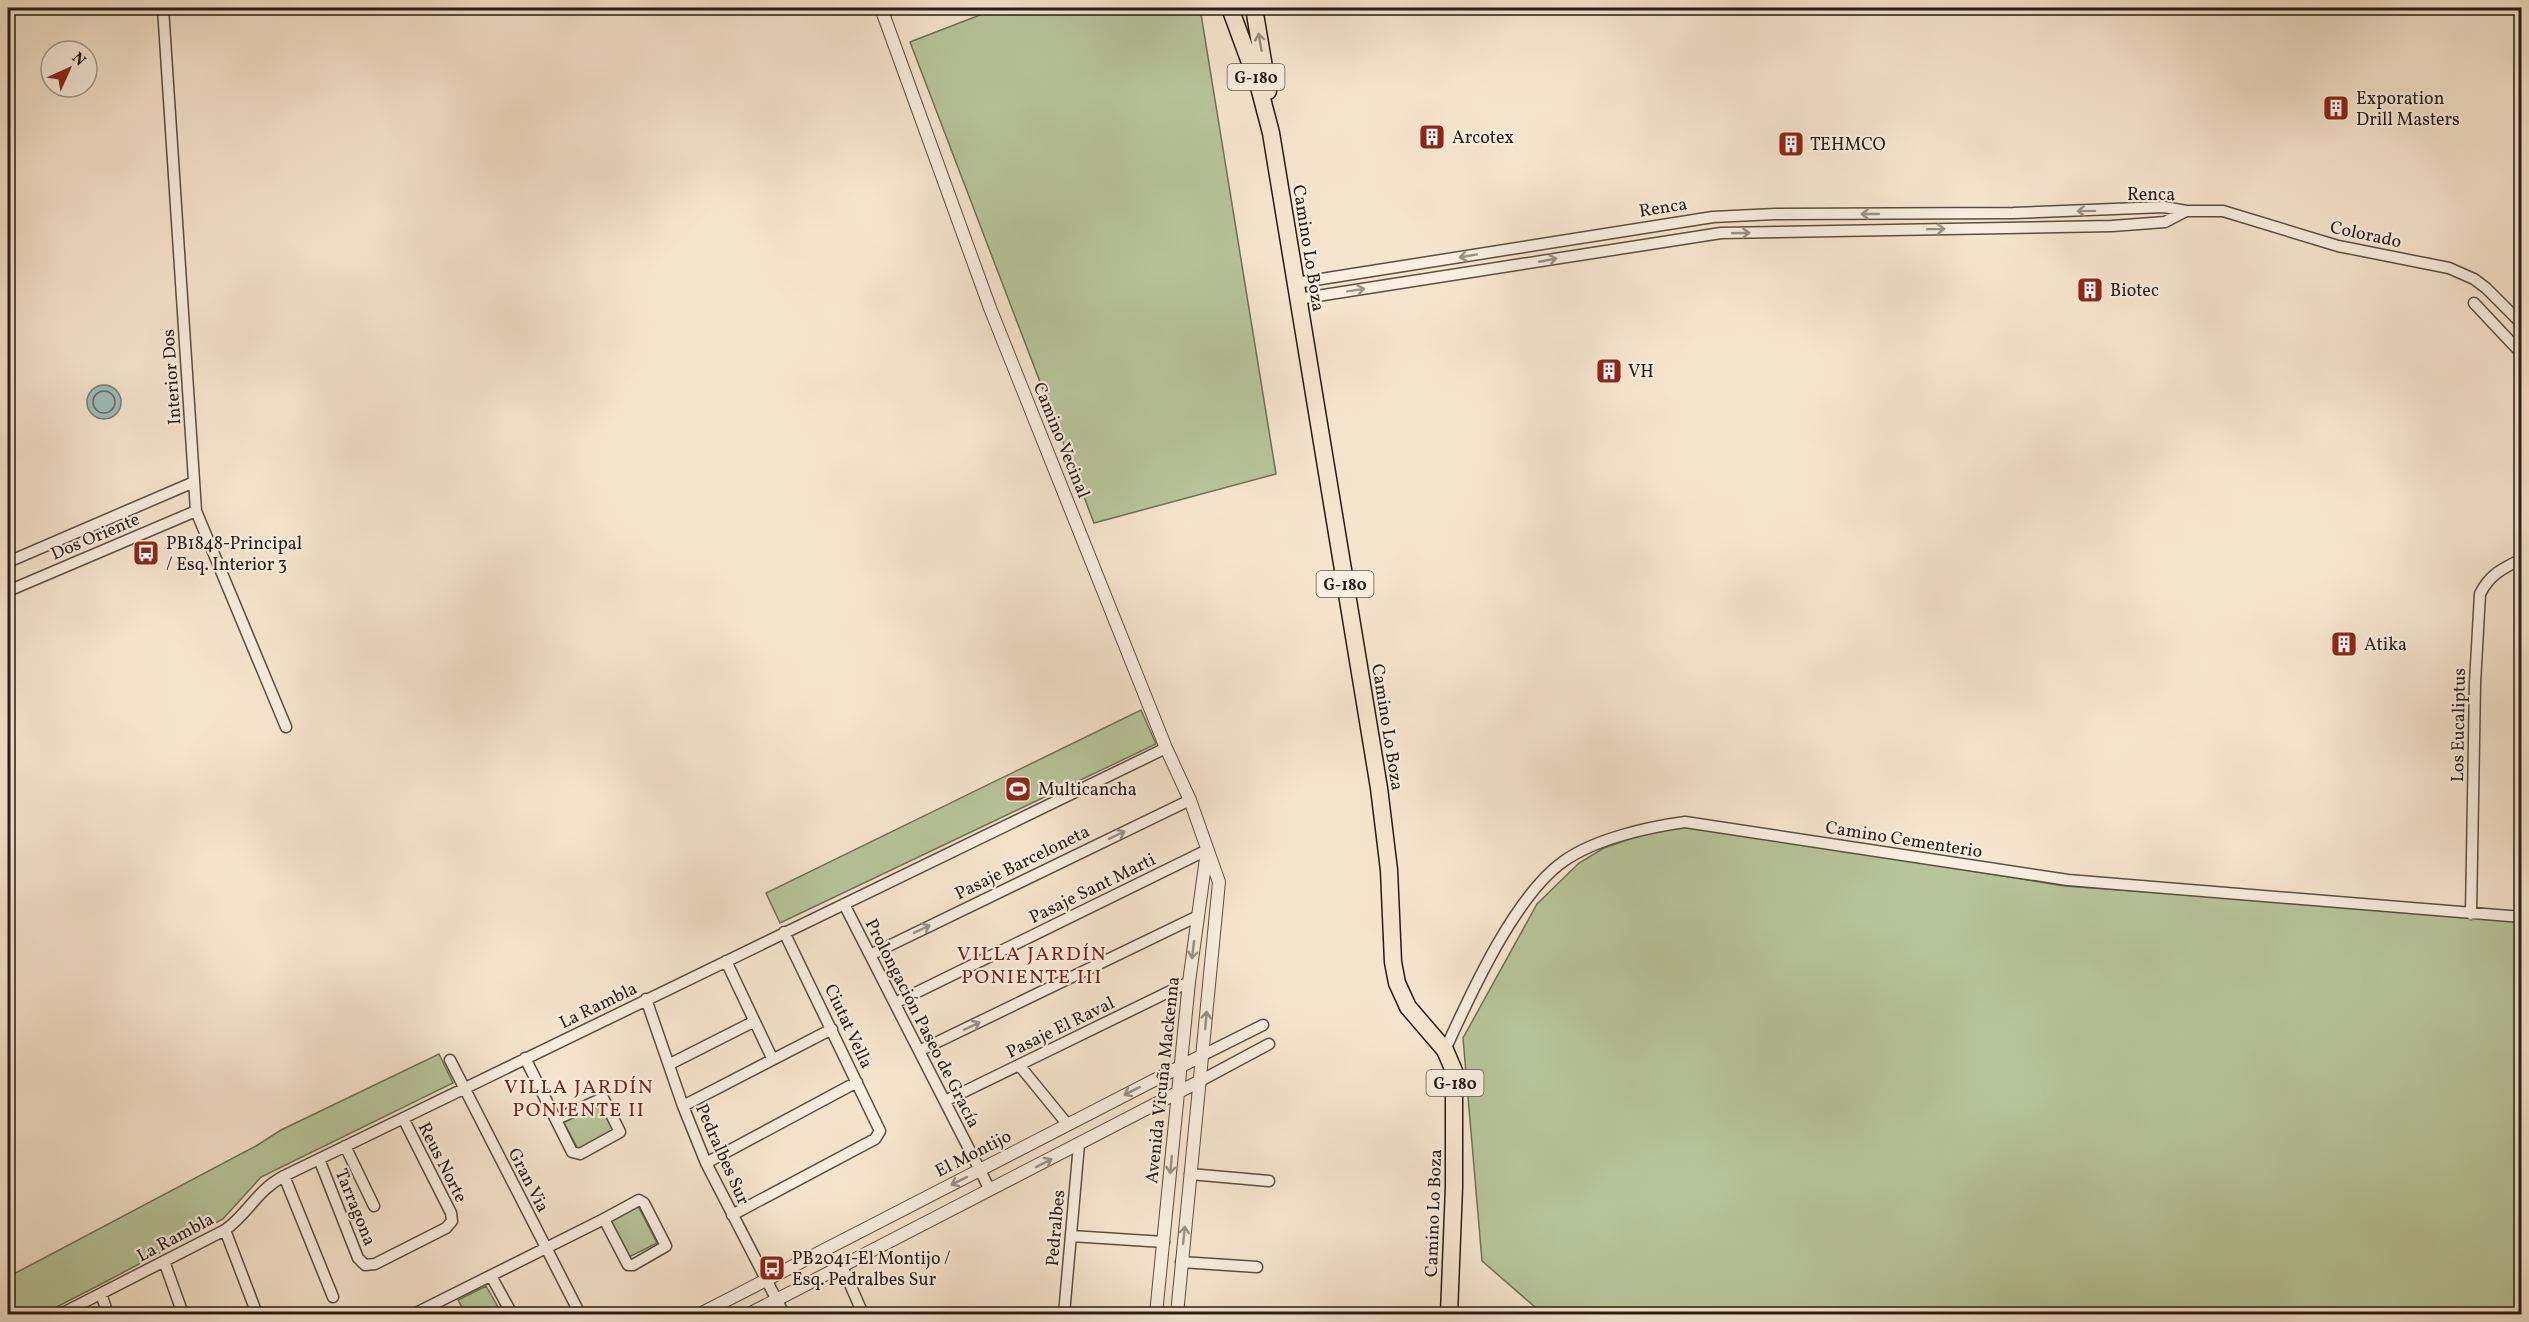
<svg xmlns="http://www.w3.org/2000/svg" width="2529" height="1322" viewBox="0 0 2529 1322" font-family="Vollkorn,serif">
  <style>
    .green { fill: #b8c59c; stroke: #6f7058; stroke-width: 1.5 }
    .water { fill: #9ebebd; stroke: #6e7d7a; stroke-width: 1.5 }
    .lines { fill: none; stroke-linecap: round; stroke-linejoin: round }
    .shore { stroke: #626d69; stroke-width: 1.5 }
    .minor-casing { stroke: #5a4e43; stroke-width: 13 }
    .tertiary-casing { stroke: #5a4e43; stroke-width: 14 }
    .primary-casing { stroke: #261c15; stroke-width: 19 }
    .minor { stroke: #f9eedf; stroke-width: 10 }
    .tertiary { stroke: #f9eedf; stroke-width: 12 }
    .primary { stroke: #f6e5ce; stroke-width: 16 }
    .oneway { stroke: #988b7b }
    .oneway2 { stroke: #9a9084 }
    .labels { text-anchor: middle; stroke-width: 4.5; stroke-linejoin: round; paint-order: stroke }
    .shield { fill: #f9eedf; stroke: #655b52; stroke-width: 1.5 }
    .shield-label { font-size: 16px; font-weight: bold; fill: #261c15 }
    .poi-label { font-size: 18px; fill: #261c15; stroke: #f9eedf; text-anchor: start }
    .street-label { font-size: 18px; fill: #261c15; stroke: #f9eedf }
    .neighbourhood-label { font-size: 20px; letter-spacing: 1.5px; fill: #7a1f14; stroke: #f9eedf }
  </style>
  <rect width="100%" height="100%" fill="#f6e5ce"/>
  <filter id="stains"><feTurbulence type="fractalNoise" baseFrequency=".00333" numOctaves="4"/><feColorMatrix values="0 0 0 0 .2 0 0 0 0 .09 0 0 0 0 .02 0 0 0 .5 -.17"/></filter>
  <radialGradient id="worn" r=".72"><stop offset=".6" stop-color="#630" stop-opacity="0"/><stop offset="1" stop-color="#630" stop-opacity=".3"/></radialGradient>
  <path class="green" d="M 998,8 L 1200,8 L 1276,474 L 1094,523 L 910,42 Z
    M 1141,710 L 1156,744 L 780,923 L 766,893 Z
    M 1665,827 L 1702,827 L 2064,886 L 2521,918 L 2521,1314 L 1543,1314 L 1482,1261 L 1463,1038 L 1537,904 L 1579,863 L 1604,848 Z
    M 439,1054 L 453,1083 L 261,1177 L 223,1219 L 109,1280 L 43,1314 L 8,1314 L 8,1277 L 256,1146 L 281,1130 Z
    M 600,1102 L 614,1131 L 578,1149 L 563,1121 Z
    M 638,1206 L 657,1243 L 629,1257 L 610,1221 Z
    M 486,1286 L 502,1314 L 466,1314 L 458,1300 Z"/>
  <path class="water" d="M87 402a17 17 0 1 1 34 0a17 17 0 1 1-34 0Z"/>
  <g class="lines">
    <path class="shore" d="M93 402a11 11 0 1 1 22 0a11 11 0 1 1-22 0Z"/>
    <defs>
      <path id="minor" d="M 163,8 L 196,511 L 286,727
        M 1296,283 L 1713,217 L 1775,214 L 2013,213 L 2164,207 L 2186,211 L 2223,211 L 2338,246 L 2449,268 L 2474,279 L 2486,288 L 2522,324
        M 1298,299 L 1721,233 L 2112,226 L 2165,222 L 2186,211
        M 2474,303 L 2522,354
        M 8,562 L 194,482
        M 8,591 L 196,511
        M 844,904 L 990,1190
        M 2471,914 L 2475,683 L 2480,594 C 2489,575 2503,568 2522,559
        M 870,955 L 1190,800
        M 726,961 L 772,1058
        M 646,999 L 683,1106 L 706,1163 L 784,1314
        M 895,1003 L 1207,850
        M 1445,1050 C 1470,995 1515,895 1564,861 C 1595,839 1648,827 1685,822 L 2068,880 L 2522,917
        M 919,1051 L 1198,916
        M 1203,1055 L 1263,1025
        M 525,1058 L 572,1152 L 580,1154 L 620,1132 L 603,1098 L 557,1119
        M 450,1060 L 580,1314
        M 670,1064 L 753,1022
        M 1019,1065 L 1068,1125
        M 1200,1081 L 1269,1044
        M 945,1101 L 1189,982
        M 683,1106 L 832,1029
        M 345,1146 L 374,1206
        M 319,1159 L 358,1258 L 365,1265 L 375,1264 L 446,1228 L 452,1221 L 451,1213 L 403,1118
        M 706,1163 L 857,1082
        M 1190,1174 L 1269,1181
        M 284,1176 L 333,1297
        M 639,1200 L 644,1203 L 666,1246 L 633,1265 L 628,1265 L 604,1219 Z
        M 732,1215 L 875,1139 L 880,1131 L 784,932
        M 225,1230 L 257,1314
        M 1071,1236 L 1164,1242
        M 164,1261 L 183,1314
        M 1181,1262 L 1257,1267
        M 842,1266 L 863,1314
        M 491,1276 L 512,1314
        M 101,1294 L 108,1314
        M 61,1314 L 225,1230 C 248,1214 257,1190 284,1176 L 1166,748
        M 414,1314 L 604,1219
        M 1064,1314 L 1079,1144"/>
      <path id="tertiary" d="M 881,8 L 990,308 L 1166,748 L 1190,800 L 1219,882 L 1177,1314
        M 700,1314 L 1203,1055
        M 749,1314 L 1200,1081
        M 1156,1314 L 1189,982 L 1207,851"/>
      <path id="primary" d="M 1230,8 L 1259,87 L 1271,133 L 1379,788 L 1389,870 L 1393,962 L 1397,983 L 1408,1007 L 1445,1050 L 1454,1071 L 1454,1187 L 1449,1314
        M 1254,8 L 1268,91"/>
    </defs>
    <use href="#minor" class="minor-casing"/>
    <use href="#tertiary" class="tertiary-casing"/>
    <use href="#primary" class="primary-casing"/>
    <use href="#minor" class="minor"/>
    <use href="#tertiary" class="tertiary"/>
    <use href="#primary" class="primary"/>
  </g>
  <defs><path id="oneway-shaft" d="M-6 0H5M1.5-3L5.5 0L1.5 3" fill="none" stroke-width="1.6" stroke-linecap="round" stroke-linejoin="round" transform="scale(1.5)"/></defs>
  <use class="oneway" href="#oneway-shaft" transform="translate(1260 42) rotate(-100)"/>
  <g class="oneway2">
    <use href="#oneway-shaft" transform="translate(2086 211) rotate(179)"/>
    <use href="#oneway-shaft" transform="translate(1870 214) rotate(180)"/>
    <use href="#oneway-shaft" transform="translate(1936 229) rotate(-1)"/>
    <use href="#oneway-shaft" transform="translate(1741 233) rotate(-2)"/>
    <use href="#oneway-shaft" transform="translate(1468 256) rotate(170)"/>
    <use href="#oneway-shaft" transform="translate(1548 260) rotate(-11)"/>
    <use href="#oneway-shaft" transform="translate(1356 290) rotate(-9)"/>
    <use href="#oneway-shaft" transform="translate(1117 835) rotate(-26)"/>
    <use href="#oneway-shaft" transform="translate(922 929) rotate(-26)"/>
    <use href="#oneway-shaft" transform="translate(1193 950) rotate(97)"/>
    <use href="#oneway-shaft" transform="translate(1206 1020) rotate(-85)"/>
    <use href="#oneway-shaft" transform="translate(972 1026) rotate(-26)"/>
    <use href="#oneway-shaft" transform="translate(1132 1091) rotate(153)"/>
    <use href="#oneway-shaft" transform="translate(1044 1163) rotate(-27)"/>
    <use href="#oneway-shaft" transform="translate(1171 1165) rotate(95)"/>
    <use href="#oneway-shaft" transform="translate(959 1181) rotate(153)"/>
    <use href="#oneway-shaft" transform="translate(1184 1235) rotate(-84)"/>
  </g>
  <defs>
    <symbol id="building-square" viewBox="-11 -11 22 22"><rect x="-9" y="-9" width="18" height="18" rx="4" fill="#8f2418" stroke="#f9eedf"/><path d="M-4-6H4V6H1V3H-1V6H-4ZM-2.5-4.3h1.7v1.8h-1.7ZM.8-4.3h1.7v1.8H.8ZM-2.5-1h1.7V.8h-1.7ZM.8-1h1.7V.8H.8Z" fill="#fff"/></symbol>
    <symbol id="bus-square" viewBox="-11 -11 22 22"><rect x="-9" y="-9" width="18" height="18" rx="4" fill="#8f2418" stroke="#f9eedf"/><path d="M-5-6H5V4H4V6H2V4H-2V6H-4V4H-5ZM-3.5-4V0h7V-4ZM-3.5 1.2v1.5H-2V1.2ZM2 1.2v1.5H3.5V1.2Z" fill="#fff"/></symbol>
    <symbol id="stadium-square" viewBox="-11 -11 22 22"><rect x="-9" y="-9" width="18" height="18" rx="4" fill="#8f2418" stroke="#f9eedf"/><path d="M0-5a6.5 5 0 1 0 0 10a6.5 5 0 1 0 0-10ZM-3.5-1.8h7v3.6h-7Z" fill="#fff"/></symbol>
  </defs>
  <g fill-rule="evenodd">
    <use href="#building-square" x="2321" y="93" width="30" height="30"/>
    <use href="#building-square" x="1417" y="122" width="30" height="30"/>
    <use href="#building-square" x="1776" y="129" width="30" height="30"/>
    <use href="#building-square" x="2075" y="275" width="30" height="30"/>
    <use href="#building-square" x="1594" y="356" width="30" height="30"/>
    <use href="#bus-square" x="131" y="538" width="30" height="30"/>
    <use href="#building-square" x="2329" y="629" width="30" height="30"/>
    <use href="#stadium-square" x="1003" y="774" width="30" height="30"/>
    <use href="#bus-square" x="757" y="1253" width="30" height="30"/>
  </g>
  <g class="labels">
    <g class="shield">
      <rect x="1227.5" y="64" width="57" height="26" rx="4.5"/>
      <rect x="1316.5" y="571" width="57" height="26" rx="4.5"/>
      <rect x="1426.5" y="1070" width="57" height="26" rx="4.5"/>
    </g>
    <g class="shield-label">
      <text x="1256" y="83">G-180</text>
      <text x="1345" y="590">G-180</text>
      <text x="1455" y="1089">G-180</text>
    </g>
    <g class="poi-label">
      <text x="2356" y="104">Exporation<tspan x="2356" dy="21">Drill Masters</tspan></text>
      <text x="1452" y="143">Arcotex</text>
      <text x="1810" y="150">TEHMCO</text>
      <text x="2110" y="296">Biotec</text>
      <text x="1628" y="377">VH</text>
      <text x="166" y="549">PB1848-Principal<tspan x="166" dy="21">/ Esq. Interior 3</tspan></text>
      <text x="2364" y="650">Atika</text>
      <text x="1038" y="795">Multicancha</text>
      <text x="792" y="1264">PB2041-El Montijo /<tspan x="792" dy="21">Esq. Pedralbes Sur</tspan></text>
    </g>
    <g class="street-label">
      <text x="2151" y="200">Renca</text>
      <text transform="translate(1663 207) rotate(-9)" y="6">Renca</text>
      <text transform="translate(2366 234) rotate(12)" y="6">Colorado</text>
      <text transform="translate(1309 248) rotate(81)" y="6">Camino Lo Boza</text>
      <text transform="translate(171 377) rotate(-94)" y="6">Interior Dos</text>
      <text transform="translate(1062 440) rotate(68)" y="6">Camino Vecinal</text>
      <text transform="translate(95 536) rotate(-23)" y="6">Dos Oriente</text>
      <text transform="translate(2458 725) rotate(-89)" y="6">Los Eucaliptus</text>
      <text transform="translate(1388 727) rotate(81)" y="6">Camino Lo Boza</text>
      <text transform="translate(1904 839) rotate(9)" y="6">Camino Cementerio</text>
      <text transform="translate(1022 862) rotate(-26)" y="6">Pasaje Barceloneta</text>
      <text transform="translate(1092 888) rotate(-26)" y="6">Pasaje Sant Marti</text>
      <text transform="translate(598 1005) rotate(-26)" y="6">La Rambla</text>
      <text transform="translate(923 1023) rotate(63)" y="6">Prolongación Paseo de Gracía</text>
      <text transform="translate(849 1026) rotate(65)" y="6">Ciutat Vella</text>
      <text transform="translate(1060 1027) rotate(-26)" y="6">Pasaje El Raval</text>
      <text transform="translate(1162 1080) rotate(-84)" y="6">Avenida Vicuña Mackenna</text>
      <text transform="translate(973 1153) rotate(-27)" y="6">El Montijo</text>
      <text transform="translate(723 1154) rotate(66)" y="6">Pedralbes Sur</text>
      <text transform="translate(443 1162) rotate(63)" y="6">Reus Norte</text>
      <text transform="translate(529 1180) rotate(63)" y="6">Gran Via</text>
      <text transform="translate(356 1207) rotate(68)" y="6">Tarragona</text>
      <text transform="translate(1433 1213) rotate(-88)" y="6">Camino Lo Boza</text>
      <text transform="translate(1055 1228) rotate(-85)" y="6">Pedralbes</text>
      <text transform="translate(175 1237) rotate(-28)" y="6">La Rambla</text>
    </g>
    <g class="neighbourhood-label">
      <text x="1032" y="960">VILLA JARDÍN<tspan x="1032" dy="23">PONIENTE III</tspan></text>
      <text x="579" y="1093">VILLA JARDÍN<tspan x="579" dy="23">PONIENTE II</tspan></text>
    </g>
  </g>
  <rect width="2529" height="1322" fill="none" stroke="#f6e5ce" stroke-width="30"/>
  <rect x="9" y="9" width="2511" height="1304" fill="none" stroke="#261c15" stroke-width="3"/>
  <rect x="15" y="15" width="2499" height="1292" fill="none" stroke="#261c15" stroke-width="1.5"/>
  <g transform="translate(69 69) rotate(45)"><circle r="28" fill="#f9eedf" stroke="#a59a8e" stroke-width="1.5"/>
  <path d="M0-4.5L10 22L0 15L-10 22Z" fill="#8f2418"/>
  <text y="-9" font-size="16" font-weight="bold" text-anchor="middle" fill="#261c15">N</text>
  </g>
  <rect width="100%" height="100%" filter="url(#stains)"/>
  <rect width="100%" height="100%" fill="url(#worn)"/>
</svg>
